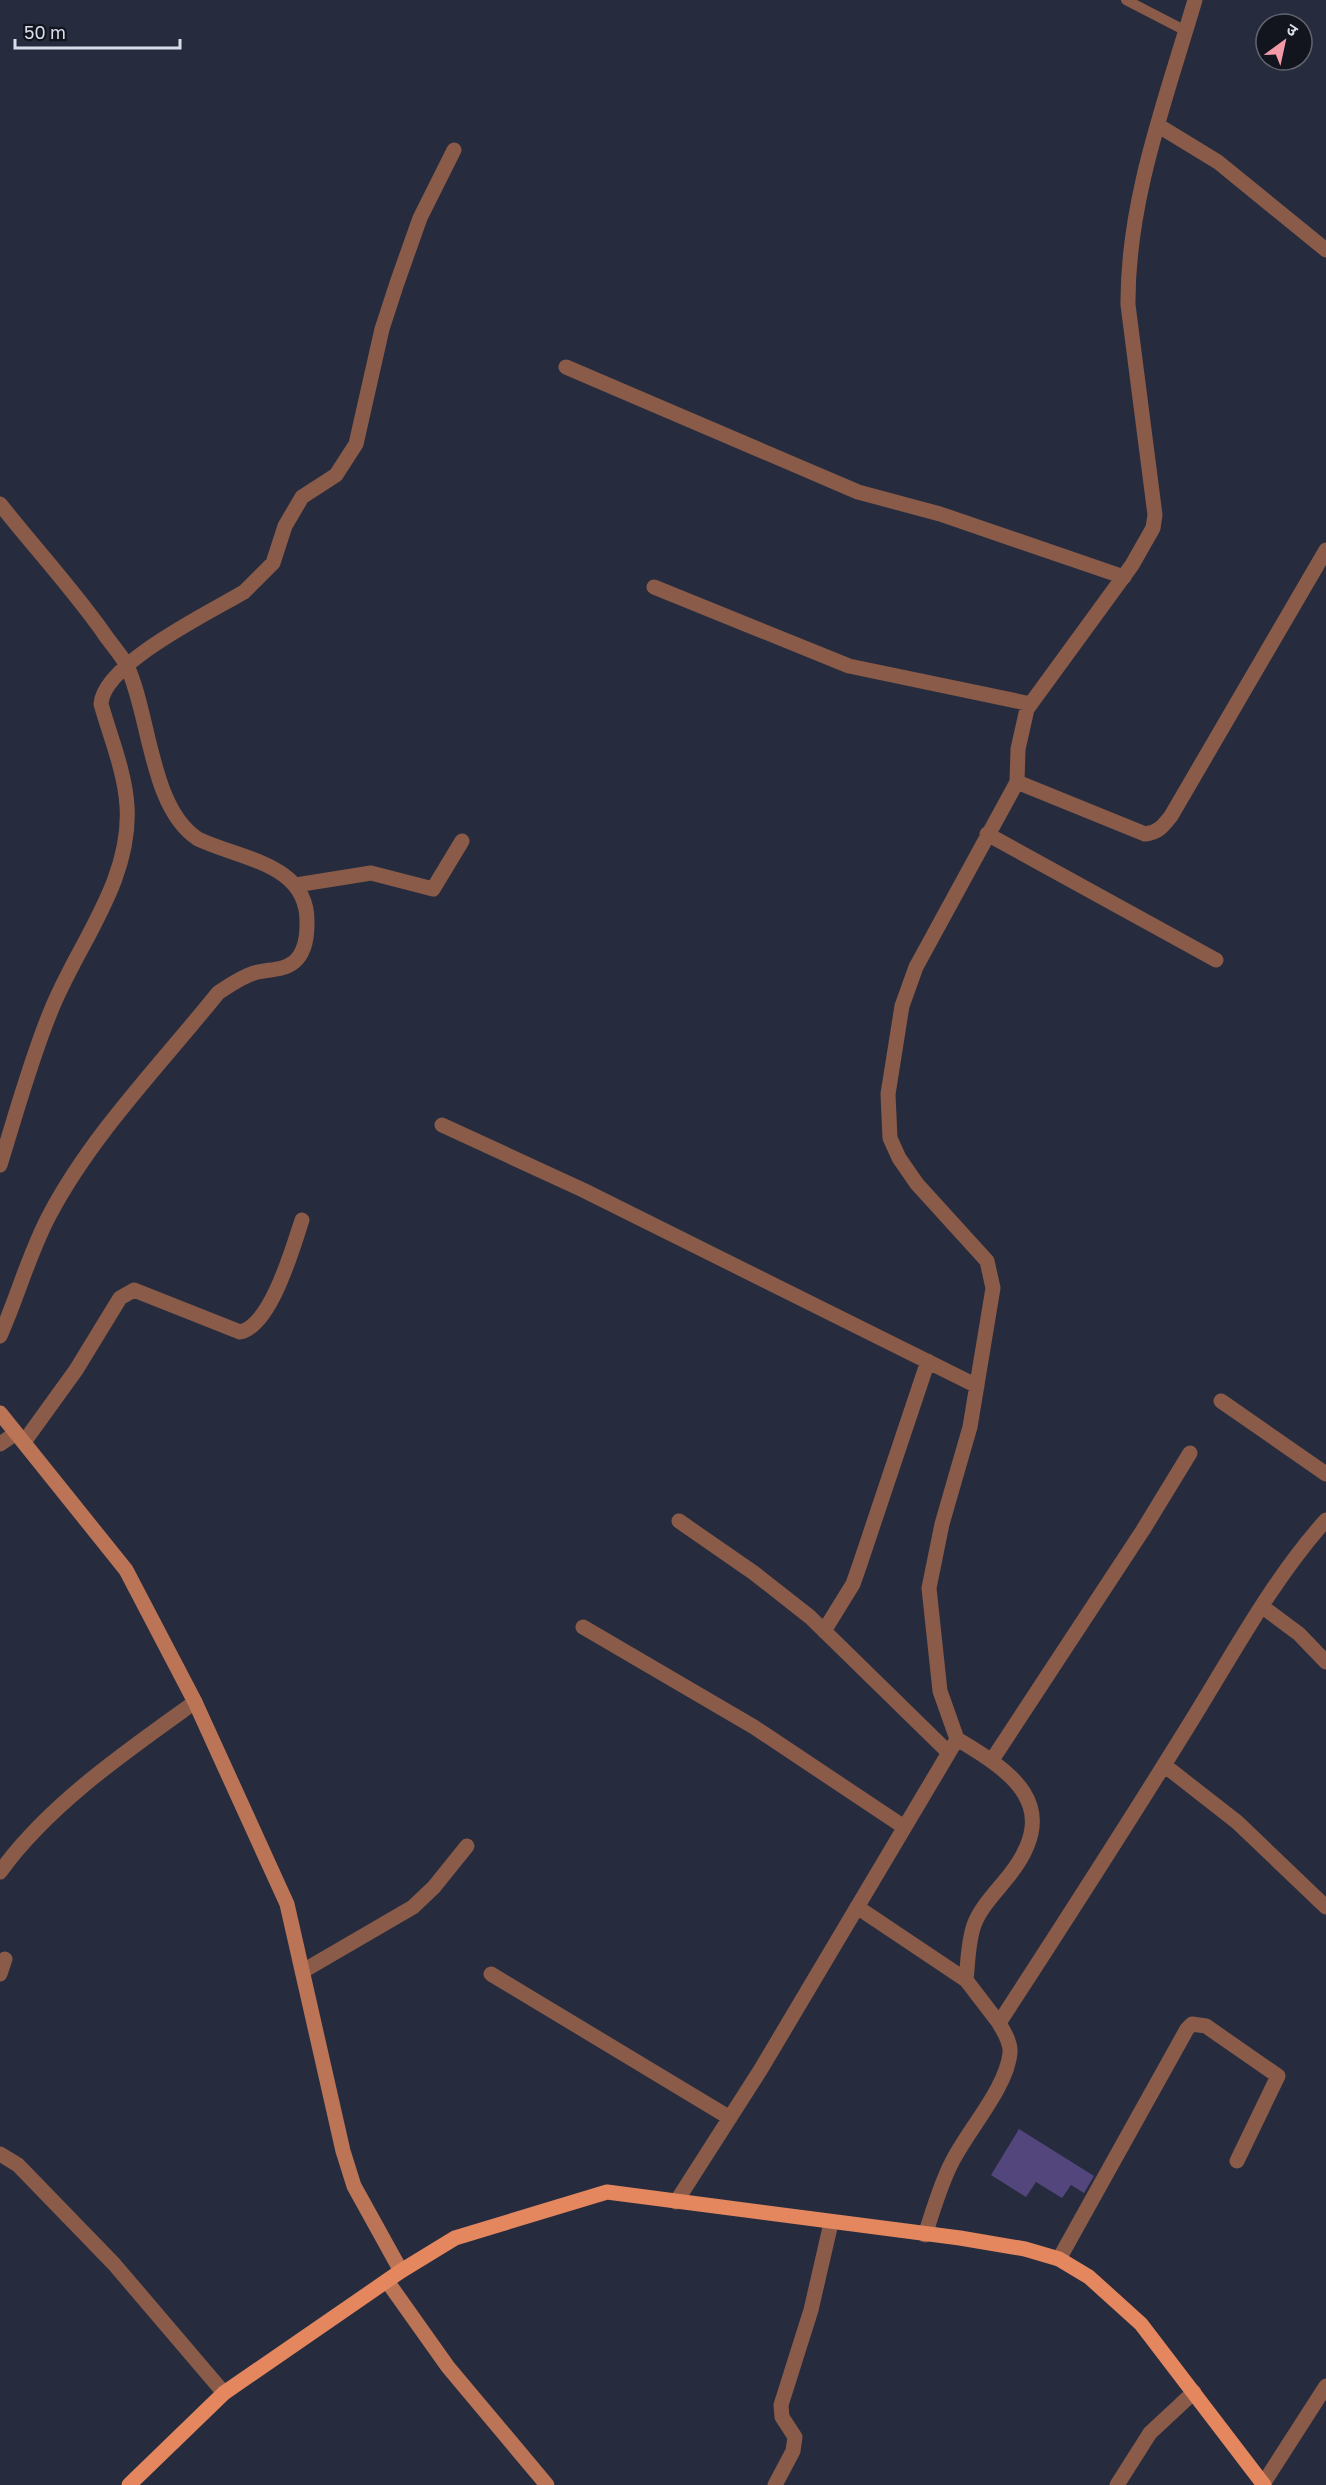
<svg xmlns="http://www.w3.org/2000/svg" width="1326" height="2485" viewBox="0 0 1326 2485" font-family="'Golos Text','Noto Sans Devanagari',sans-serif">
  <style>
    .building { fill: #53467d }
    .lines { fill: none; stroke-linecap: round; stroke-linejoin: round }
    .lane { stroke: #895b48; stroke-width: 10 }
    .street { stroke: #895b48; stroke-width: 15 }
    .secondary { stroke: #bc7456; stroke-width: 15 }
    .primary { stroke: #e4875f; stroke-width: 15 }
  </style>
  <rect width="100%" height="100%" fill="#262c3e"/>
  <path class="building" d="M 1019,2129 L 1094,2176 L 1084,2193 L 1071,2185 L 1062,2198 L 1036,2182 L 1026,2197 L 991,2175 Z"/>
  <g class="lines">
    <path class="lane" d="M 1126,0 L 1186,31"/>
    <path class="street" d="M 1159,126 L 1218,162 L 1326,250
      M 566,367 L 858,492 L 940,514 L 1124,577
      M 0,504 C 34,547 71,587 103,632 C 110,643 121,654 127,666 C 150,715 150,808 198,839 C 243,860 309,864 307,924 C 307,938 305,953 294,962 C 283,971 268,969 254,973 C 241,977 230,985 218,993 C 161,1064 93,1133 50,1214 C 29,1253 18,1296 0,1336
      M 654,587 L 849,666 L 1031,704
      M 1017,782 L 1145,834 C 1158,833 1163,826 1171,816 L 1326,550
      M 987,834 L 1216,960
      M 296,885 L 371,873 L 433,889 L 462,841
      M 442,1125 L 583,1190 L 977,1386
      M 0,1165 C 16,1114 30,1062 50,1013 C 76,946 132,882 127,806 C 125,772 110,736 101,704 C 103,664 210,612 244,592 L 273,563 L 285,526 L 302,497 L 336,475 L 356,444 L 382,329 L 397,283 L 420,218 L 454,150
      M 1221,1401 L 1326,1474
      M 24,1442 L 76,1370 L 120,1298 L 134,1290 L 240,1332 C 271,1326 293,1247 302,1220
      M 0,1444 L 16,1433
      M 679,1521 L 754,1573 L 810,1617 L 948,1752
      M 1263,1607 L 1299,1634 L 1326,1662
      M 583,1627 L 754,1727 L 904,1827
      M 824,1631 L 853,1584 L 860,1564 L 928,1361
      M 957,1739 L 940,1691 L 929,1588 L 942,1524 L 970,1427 L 993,1288 L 987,1261 L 917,1184 L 899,1158 L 890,1138 L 888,1094 L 902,1006 L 916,967 L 1017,782 L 1018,749 L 1027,709 L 1132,565 L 1153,528 L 1155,515 L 1128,305 C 1127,201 1166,99 1195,0
      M 992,1760 L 1143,1530 L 1190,1453
      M 1164,1765 L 1237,1822 L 1326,1907
      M 0,1872 C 49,1804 128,1750 195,1702
      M 857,1907 L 966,1980 L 999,2023
      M 303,1971 L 413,1907 L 434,1887 L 467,1846
      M 0,1974 L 5,1959
      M 491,1974 L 730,2118
      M 0,2154 L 18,2165 L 114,2264 L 224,2393
      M 676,2202 L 761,2069 L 957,1739 C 1013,1772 1062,1806 1011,1873 C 999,1889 981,1906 974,1925 C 968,1942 968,1962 966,1980
      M 925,2235 C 933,2211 940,2185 952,2162 C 968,2130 1007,2087 1010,2053 C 1011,2042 1004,2032 999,2023 C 1064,1923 1129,1822 1192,1720 C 1234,1652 1273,1579 1326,1520
      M 1059,2259 L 1187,2029 L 1192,2024 L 1206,2026 L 1278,2076 L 1237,2161
      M 1263,2484 L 1326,2386
      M 775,2485 L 793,2451 L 795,2437 L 782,2417 L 781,2405 L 811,2310 L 831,2223
      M 1117,2485 L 1150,2433 L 1194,2392"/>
    <path class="secondary" d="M 0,1413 L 126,1570 L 195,1702 L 287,1904 L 343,2151 L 354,2186 L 401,2271
      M 387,2281 L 448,2367 L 547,2485"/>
    <path class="primary" d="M 129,2485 L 224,2393 L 401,2271 L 455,2238 L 607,2192 L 960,2238 L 1025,2249 L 1059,2259 L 1089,2277 L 1141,2324 L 1264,2485"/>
  </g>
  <g transform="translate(1284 42) rotate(33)"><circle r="28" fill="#12151d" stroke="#61656f" stroke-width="1.5"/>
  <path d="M0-4.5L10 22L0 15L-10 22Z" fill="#f39aa8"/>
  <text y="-9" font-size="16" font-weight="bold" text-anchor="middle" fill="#d8dde9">उ</text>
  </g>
  <path d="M15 39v9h165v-9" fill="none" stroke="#d8dde9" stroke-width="3"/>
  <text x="24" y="39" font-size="18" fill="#d8dde9" stroke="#12151d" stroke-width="4.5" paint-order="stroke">50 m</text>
</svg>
